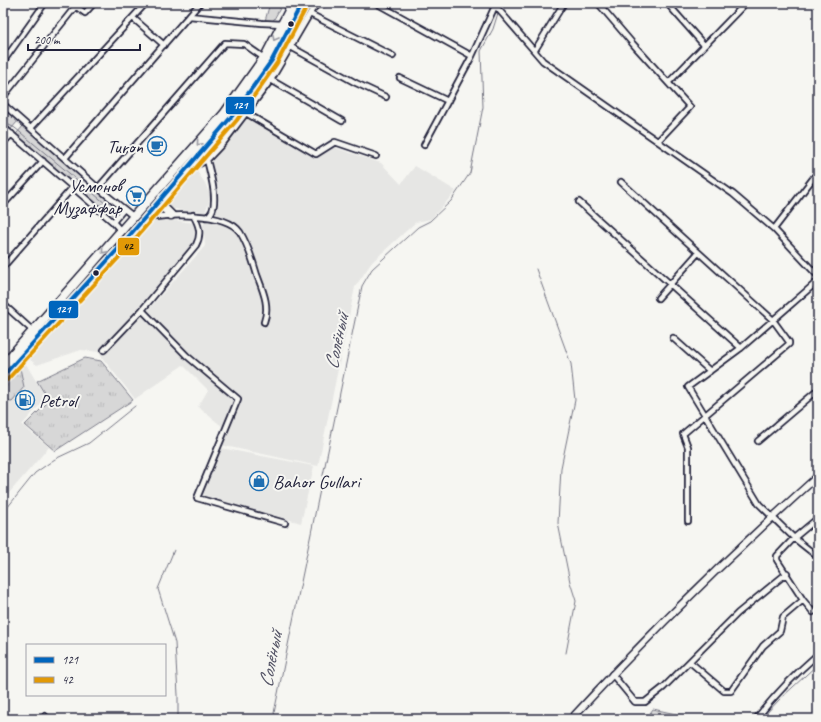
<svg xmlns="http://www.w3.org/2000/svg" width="821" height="722" viewBox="0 0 821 722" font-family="Caveat,sans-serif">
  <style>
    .built { fill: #e6e6e4 }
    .grass { fill: url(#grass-tufts); stroke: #7c7c89 }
    .cemetery { fill: url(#cemetery-stones); stroke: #7c7c89 }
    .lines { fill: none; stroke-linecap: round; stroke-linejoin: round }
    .stream { stroke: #757583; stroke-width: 1 }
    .street-casing { stroke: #22223b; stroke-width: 8 }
    .secondary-casing { stroke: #22223b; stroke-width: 9 }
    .highway-casing { stroke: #22223b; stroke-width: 11 }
    .street { stroke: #f6f6f2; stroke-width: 4.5 }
    .secondary { stroke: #f6f6f2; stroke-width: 6 }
    .highway { stroke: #f6f6f2; stroke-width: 8 }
    .bus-1-casing { stroke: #f6f6f2; stroke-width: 7 }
    .bus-2-casing { stroke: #f6f6f2; stroke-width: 7 }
    .bus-1 { stroke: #0065bd; stroke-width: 4 }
    .bus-2 { stroke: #e29906; stroke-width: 4 }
    .oneway { stroke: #9797a0 }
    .bus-dot { fill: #22223b; stroke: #f6f6f2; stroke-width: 1.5 }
    .labels { text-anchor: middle; stroke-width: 4; stroke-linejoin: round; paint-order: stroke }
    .poi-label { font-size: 19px; fill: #22223b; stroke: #f6f6f2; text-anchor: end }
    .water-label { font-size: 20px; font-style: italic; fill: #535365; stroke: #f6f6f2 }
    .line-badge { stroke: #f6f6f2; stroke-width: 1.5 }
    .badge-label { font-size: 11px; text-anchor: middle; font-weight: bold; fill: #fff }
    .pale-badge-label { font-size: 11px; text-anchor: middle; font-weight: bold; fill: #111 }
  </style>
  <defs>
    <pattern id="grass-tufts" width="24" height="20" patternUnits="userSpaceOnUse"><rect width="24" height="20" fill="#d7d7d7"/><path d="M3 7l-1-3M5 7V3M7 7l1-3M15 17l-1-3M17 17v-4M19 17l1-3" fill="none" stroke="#b8b8b9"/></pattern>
    <pattern id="cemetery-stones" width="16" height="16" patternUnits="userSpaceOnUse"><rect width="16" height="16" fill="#d7d7d7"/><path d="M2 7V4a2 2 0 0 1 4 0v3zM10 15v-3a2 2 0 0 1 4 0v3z" fill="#b8b8b9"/></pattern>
  </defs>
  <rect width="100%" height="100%" fill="#f6f6f2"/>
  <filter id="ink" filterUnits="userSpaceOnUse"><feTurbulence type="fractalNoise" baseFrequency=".025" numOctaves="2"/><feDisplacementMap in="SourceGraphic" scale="8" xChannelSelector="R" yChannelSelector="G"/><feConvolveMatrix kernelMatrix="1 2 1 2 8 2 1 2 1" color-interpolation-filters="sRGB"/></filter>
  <g filter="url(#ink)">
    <path class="built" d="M 247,115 L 316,156 L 333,147 L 381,163 L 401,184 L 415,166 L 456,191 L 431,219 L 416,222 L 372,262 L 355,287 L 318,466 L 216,444 L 223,427 L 198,407 L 208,390 L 183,365 L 135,399 L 100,355 L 147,311 L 205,246 L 203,225 L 217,198 L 204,172 Z
      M 196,170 L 205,183 L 211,197 L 204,215 L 170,208 L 166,202 Z
      M 151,217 L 194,223 L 195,232 L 194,243 L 100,352 L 81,350 L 37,365 L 25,356 Z
      M 23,359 L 46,398 L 22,425 L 49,447 L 3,500 L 3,382 Z
      M 221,448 L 314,466 L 301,523 L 202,495 Z"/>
    <path class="grass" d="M 270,3 L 283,3 L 273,21 L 265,21 Z
      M 306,3 L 313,3 L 264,86 L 205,158 L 203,158 C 245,109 278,61 306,3 Z
      M 3,108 L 18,121 L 11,129 L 3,123 Z
      M 24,125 L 120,209 L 112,218 L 16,134 Z
      M 85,358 L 101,361 L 133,400 L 55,451 L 25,425 L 49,401 L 37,381 Z
      M 20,368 L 24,387 L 12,401 L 3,400 L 3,387 Z"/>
    <path class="cemetery" d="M 653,709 L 699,719 L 646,719 Z"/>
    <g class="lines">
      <path class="stream" d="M 502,5 L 504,3
        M 3,122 L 15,128 L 112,209
        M 536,269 L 571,364 L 575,400 L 561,468 L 558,523 L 570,582 L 576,601 L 566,653
        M 3,513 L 35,473 L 55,459 L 89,443 L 135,406
        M 174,550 L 158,589 L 175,643 L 178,695 L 178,719
        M 277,719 L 274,713 L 362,286 L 372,269 L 418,227 L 430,221 L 451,201 L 470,173 L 483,107 L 481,51 L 493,29 L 498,13
        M 761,719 L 780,699 L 818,664"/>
      <defs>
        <path id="street" d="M 71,3 L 85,13 L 94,3
          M 376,3 L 472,56
          M 493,3 L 543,61 L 733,194 L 774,229 L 818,276
          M 598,3 L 633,44 L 690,107 L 658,141
          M 667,3 L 704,45
          M 310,14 L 393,56
          M 189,16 L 262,23 L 283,24
          M 133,18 L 164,45
          M 291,47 L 356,83 L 386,97
          M 535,50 L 564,3
          M 3,62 L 45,3
          M 400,78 L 448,101
          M 271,80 L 342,121
          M 669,82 L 742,7 L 743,3
          M 3,97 L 75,7
          M 3,104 L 98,188 L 134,217
          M 246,113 L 316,154 L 335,142 L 376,156
          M 3,127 L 113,222 L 121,231
          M 31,128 L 146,3
          M 3,143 L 12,134
          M 424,145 L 472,56 L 495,6 L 489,3
          M 65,158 L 200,3
          M 188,170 L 207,160 L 224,142 L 271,80 L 312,10 L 317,5 L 326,3
          M 621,182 L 773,320 L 789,342 L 789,344 L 683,434 L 688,447 L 688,521
          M 98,188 L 225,43 L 244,44 L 264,58
          M 579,202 L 741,348
          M 3,205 L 43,161
          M 206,217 C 222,211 210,172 207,160
          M 145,219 C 167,214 225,211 240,232 C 248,245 253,261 257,275 C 263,291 270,306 264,322
          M 113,222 L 124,209
          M 774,229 L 818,172
          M 3,267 L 73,187
          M 818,281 L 741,348 L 688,387 L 759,504 L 794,538 L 818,557
          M 658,298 L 698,253
          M 3,304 L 33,331
          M 142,310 L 187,356 L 238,399 L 197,498 L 285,523
          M 673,338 L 710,371
          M 104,350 L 142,310 L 196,245 C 202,234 199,225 193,215
          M 758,441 L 818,390
          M 803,600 L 813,612
          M 690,662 L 724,691 L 731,691 L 763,646 L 780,631 L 783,617 L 803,600 L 777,560 L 777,556 L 794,538 L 818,518
          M 612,674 L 635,702 L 645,702 L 664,687 L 738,613 L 787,573
          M 42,719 L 45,716 L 48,719
          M 756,719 C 775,695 795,674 818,654"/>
        <path id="secondary" d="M 571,719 C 649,634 732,553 818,476"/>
        <path id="highway" d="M 162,197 L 161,205 L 171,215
          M 3,365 L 224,114 L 266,55 L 293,3
          M 3,376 L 117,250 L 232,116 L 272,60 L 302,3"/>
      </defs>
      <use href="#street" class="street-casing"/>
      <use href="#secondary" class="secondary-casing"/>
      <use href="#highway" class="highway-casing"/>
      <use href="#street" class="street"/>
      <use href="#secondary" class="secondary"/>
      <use href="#highway" class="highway"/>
      <defs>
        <path id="bus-1" d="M 3,376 L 117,250 L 232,116 L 272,60 L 302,3"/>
        <path id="bus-2" d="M 7,380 L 122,254 L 237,120 L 277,63 L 307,6"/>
      </defs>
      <use href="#bus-1" class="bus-1-casing"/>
      <use href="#bus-2" class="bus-2-casing"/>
      <use href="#bus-1" class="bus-1"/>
      <use href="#bus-2" class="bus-2"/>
    </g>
    <defs><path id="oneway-chevron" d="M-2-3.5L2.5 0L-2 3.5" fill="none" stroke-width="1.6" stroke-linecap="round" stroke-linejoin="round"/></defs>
    <g class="oneway">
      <use href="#oneway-chevron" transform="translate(275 38) rotate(119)"/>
      <use href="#oneway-chevron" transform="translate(199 143) rotate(131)"/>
      <use href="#oneway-chevron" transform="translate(104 251) rotate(131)"/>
    </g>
  </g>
  <defs>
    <symbol id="cafe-ring" viewBox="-11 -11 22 22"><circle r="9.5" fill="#f6f6f2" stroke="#1f6fb2" stroke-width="1.5"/><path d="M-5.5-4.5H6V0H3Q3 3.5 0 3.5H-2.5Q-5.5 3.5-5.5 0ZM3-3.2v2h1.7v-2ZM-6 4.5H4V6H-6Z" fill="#1f6fb2"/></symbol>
    <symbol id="supermarket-ring" viewBox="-11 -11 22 22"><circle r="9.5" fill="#f6f6f2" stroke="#1f6fb2" stroke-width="1.5"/><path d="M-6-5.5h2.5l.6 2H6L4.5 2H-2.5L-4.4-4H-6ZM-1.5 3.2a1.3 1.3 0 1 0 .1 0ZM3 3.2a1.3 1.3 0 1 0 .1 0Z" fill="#1f6fb2"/></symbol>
    <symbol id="fuel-ring" viewBox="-11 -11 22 22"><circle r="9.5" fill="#f6f6f2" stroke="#1f6fb2" stroke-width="1.5"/><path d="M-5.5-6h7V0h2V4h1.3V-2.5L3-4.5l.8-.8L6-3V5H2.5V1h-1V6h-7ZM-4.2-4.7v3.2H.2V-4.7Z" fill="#1f6fb2"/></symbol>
    <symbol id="shop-ring" viewBox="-11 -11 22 22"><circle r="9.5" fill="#f6f6f2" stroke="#1f6fb2" stroke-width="1.5"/><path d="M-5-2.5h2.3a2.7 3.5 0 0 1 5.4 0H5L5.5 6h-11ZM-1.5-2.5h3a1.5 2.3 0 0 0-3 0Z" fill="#1f6fb2"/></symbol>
  </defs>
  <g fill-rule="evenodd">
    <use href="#cafe-ring" x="146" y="135" width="22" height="22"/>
    <use href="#supermarket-ring" x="125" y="185" width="22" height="22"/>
    <use href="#fuel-ring" x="14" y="389" width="22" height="22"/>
    <use href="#shop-ring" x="248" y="470" width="22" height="22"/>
  </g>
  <g class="bus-dot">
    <circle cx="291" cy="24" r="3.5"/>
    <circle cx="96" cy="273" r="3.5"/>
  </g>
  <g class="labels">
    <g class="poi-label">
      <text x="143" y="153">Turon</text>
      <text x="122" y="192">Усмонов<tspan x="122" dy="22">Музаффар</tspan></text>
      <text x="39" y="407" text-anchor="start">Petrol</text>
      <text x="273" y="488" text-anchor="start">Bahor Gullari</text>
    </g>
    <g class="water-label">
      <text transform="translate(336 341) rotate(-78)" y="7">Солёный</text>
      <text transform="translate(270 659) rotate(-79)" y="7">Солёный</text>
    </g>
  </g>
  <g class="line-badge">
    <rect x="225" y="96" width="30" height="19" rx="4" fill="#0065bd"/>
    <rect x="117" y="237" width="23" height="19" rx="4" fill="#e29906"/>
    <rect x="48" y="300" width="31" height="19" rx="4" fill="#0065bd"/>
  </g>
  <g class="badge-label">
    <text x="240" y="109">121</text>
    <text x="63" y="313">121</text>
  </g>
  <g class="pale-badge-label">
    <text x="128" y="250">42</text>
  </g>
  <rect width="821" height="722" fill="none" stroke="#f6f6f2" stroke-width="16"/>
  <rect x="8" y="8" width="805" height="706" fill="none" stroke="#22223b" stroke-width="1.5" filter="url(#ink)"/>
  <rect x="26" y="644" width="140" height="52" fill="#f6f6f2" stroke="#a1a1a9"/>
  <rect x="34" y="657" width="20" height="6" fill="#0065bd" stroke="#a1a1a9"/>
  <text x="62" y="664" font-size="12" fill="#22223b">121</text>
  <rect x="34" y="677" width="20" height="6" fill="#e29906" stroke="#a1a1a9"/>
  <text x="62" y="684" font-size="12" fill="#22223b">42</text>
  <path d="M28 44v6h112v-6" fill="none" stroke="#22223b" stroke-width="2"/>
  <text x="34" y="44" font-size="12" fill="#22223b" stroke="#f6f6f2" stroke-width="3" paint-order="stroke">200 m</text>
</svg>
